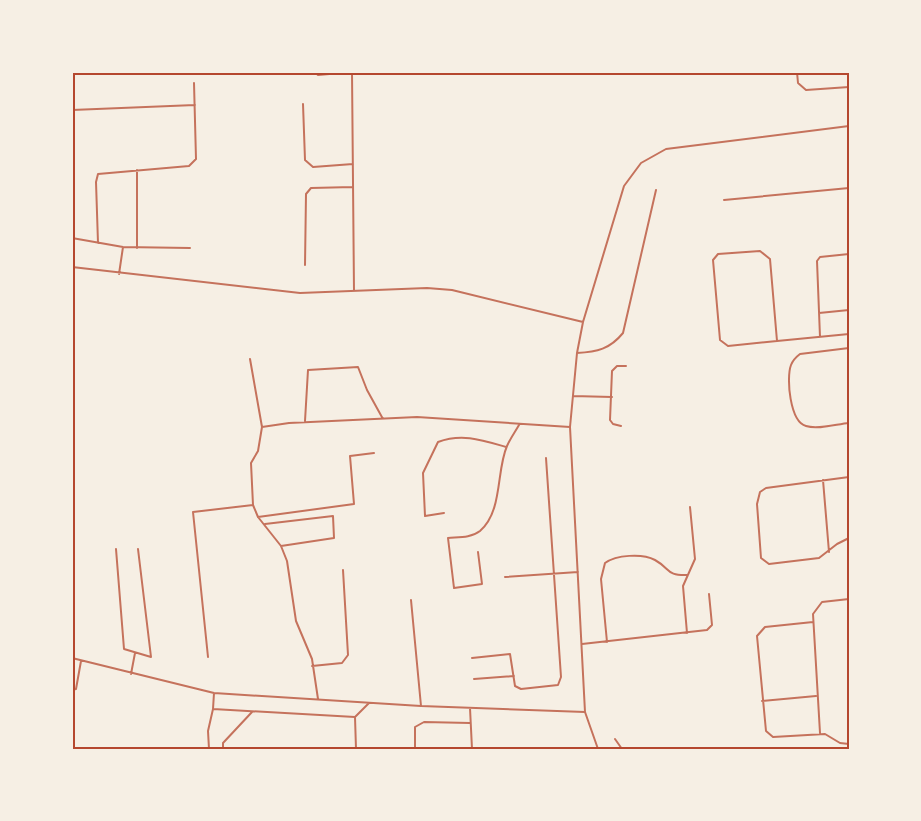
<svg xmlns="http://www.w3.org/2000/svg" width="921" height="821" viewBox="0 0 921 821" font-family="Karla,sans-serif">
  <style>
    .lines { fill: none; stroke-linecap: round; stroke-linejoin: round }
    .service { stroke: #c5725c; stroke-width: 2 }
    .neatline { fill: none; stroke: #b5482f; stroke-width: 2 }
  </style>
  <rect width="100%" height="100%" fill="#f6efe4"/>
  <g class="lines">
    <path class="service" d="M 314,72 L 318,75 L 352,72
      M 352,72 L 354,291
      M 797,72 L 798,83 L 806,90 L 849,87
      M 303,104 L 305,160 L 313,167 L 353,164
      M 72,110 L 195,105
      M 137,170 L 137,248
      M 724,200 L 849,188
      M 72,238 L 123,247 L 190,248
      M 98,243 L 96,182 L 98,174 L 189,166 L 196,159 L 194,83
      M 760,251 L 770,259 L 777,341 L 728,346 L 720,340 L 713,260 L 718,254 Z
      M 305,265 L 306,194 L 311,188 L 353,187
      M 72,267 L 300,293 L 427,288 L 452,290 L 583,322
      M 119,274 L 123,247
      M 819,313 L 849,310
      M 820,337 L 817,261 L 820,257 L 849,254
      M 777,341 L 849,334
      M 849,348 L 800,354 C 796,357 793,360 791,365 C 786,378 790,422 806,426 C 818,430 837,424 849,423
      M 577,353 C 597,352 610,349 623,333 L 656,190
      M 250,359 L 262,427 L 258,451 L 251,463 L 253,505 L 258,517 L 281,546 L 287,561 L 296,621 L 312,659 L 318,699
      M 573,396 L 612,397
      M 305,421 L 308,370 L 358,367 L 367,390 L 383,419
      M 621,426 L 613,424 L 610,420 L 612,371 L 617,366 L 626,366
      M 262,427 L 289,423 L 417,417 L 570,427
      M 849,477 L 766,488 L 760,492 L 757,504 L 761,558 L 769,564 L 819,558 L 837,544 L 849,538
      M 823,480 L 829,552
      M 444,513 L 425,516 L 423,473 L 438,442 C 462,433 482,440 506,447
      M 258,517 L 354,504 L 350,456 L 374,453
      M 265,524 L 333,516 L 334,538 L 281,546
      M 116,549 L 124,649 L 151,657 L 138,549
      M 478,552 L 482,584 L 454,588 L 448,538 C 458,537 471,538 480,531 C 503,511 496,471 507,446 C 510,439 515,432 519,425
      M 505,577 L 578,572
      M 411,600 L 421,706
      M 813,622 L 765,627 L 757,636 L 766,731 L 773,737 L 825,734 L 840,743 L 849,744
      M 687,633 L 683,586 L 695,559 L 690,507
      M 607,642 L 601,579 L 605,563 C 616,555 642,553 655,560 C 671,569 666,576 688,575
      M 582,644 L 707,630 L 712,625 L 709,594
      M 208,657 L 193,512 L 253,505
      M 72,658 L 214,693 L 421,706 L 585,712
      M 472,658 L 510,654 L 515,686 L 521,689 L 558,685 L 561,677 L 546,458
      M 312,666 L 342,663 L 348,655 L 343,570
      M 131,674 L 135,653
      M 474,679 L 514,676
      M 72,690 L 76,689 L 81,661
      M 214,693 L 213,709 L 355,717
      M 762,701 L 816,696
      M 470,708 L 472,749
      M 820,733 L 813,614 L 822,602 L 849,599
      M 615,739 L 622,749
      M 209,749 L 208,731 L 213,709
      M 223,749 L 223,743 L 252,712
      M 356,749 L 355,717 L 369,703
      M 415,749 L 415,727 L 424,722 L 470,723
      M 598,749 L 585,712 L 570,427 L 577,353 L 583,322 L 624,186 L 641,163 L 666,149 L 849,126"/>
  </g>
  <rect width="921" height="821" fill="none" stroke="#f6efe4" stroke-width="147"/>
  <rect x="74" y="74" width="774" height="674" class="neatline"/>
</svg>
